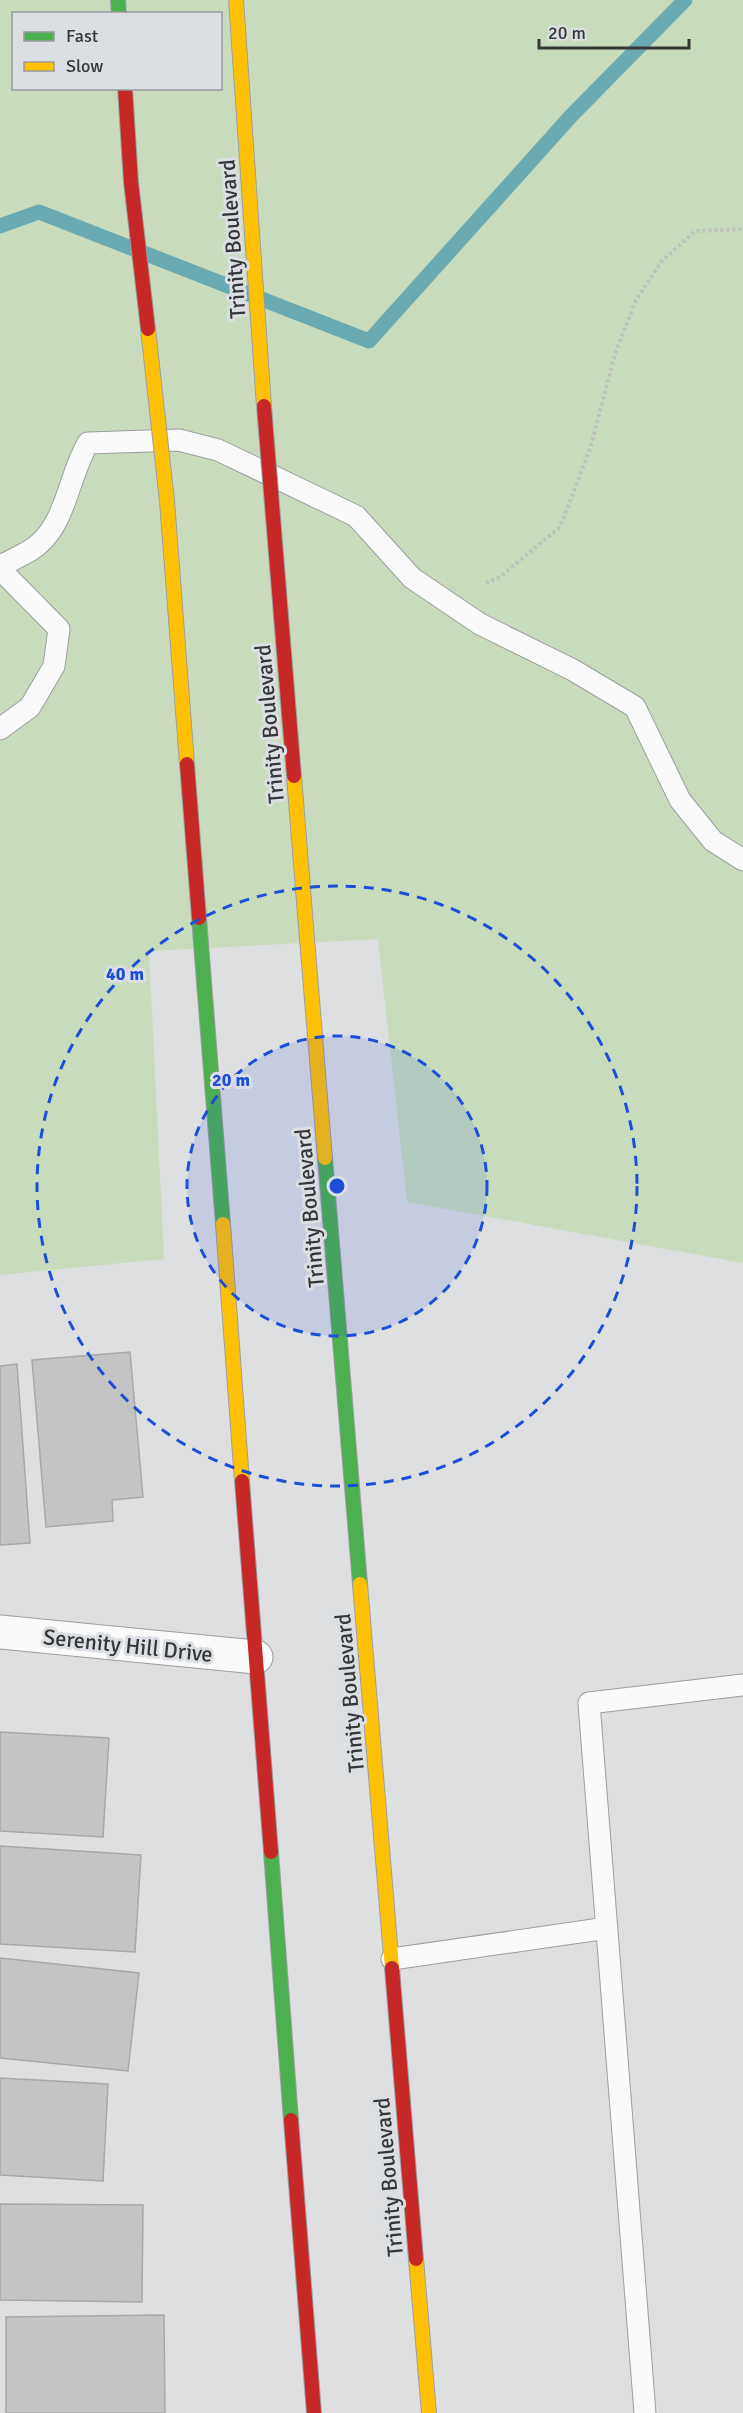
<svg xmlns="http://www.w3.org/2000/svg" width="743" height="2413" viewBox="0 0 743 2413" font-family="Signika,sans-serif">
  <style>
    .green { fill: #c8dcbd; fill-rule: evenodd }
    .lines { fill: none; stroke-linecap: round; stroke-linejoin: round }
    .stream { stroke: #6aaab1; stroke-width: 15 }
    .building { fill: #c4c4c4; stroke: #a8a8a8; stroke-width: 1.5 }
    .lane-casing { stroke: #9d9ea0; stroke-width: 23 }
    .street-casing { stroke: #9d9ea0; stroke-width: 35 }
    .fast-casing { stroke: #9d9ea0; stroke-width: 16 }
    .slow-casing { stroke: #9d9ea0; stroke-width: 16 }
    .jam-casing { stroke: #9d9ea0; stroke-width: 16 }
    .path { stroke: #bebfbf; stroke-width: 4; stroke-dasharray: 3 3; stroke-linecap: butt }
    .lane { stroke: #fafafa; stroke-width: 21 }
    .street { stroke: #fafafa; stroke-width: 33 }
    .fast { stroke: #4caf50; stroke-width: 14 }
    .slow { stroke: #ffc107; stroke-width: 14 }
    .jam { stroke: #c62828; stroke-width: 14 }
    .slow-bridge-casing { stroke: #9d9ea0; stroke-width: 16; stroke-linecap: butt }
    .jam-bridge-casing { stroke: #9d9ea0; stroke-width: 16; stroke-linecap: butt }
    .slow-bridge { stroke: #ffc107; stroke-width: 14 }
    .jam-bridge { stroke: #c62828; stroke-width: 14 }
    .ring { fill: none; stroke: #1d4ed8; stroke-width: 3; stroke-dasharray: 10 8 }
    .labels { text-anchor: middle; stroke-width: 6; stroke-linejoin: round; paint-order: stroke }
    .street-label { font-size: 22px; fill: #353638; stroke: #dbdfe3 }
    .centre { fill: #1d4ed8; stroke: #dbdfe3; stroke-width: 3 }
    .ring-label { font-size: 18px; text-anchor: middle; font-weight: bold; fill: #1d4ed8; stroke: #dbdfe3; stroke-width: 6; stroke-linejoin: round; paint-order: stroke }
  </style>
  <rect width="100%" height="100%" fill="#dddfe1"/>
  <path class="green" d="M 0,0 L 743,0 L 743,1263 L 407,1202 L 378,939 L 149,951 L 164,1259 L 0,1275 ZM 14,14 L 220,14 L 220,88 L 14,88 Z"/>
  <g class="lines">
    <path class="stream" d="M 0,226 L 39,212 L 369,341 L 571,116 L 685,0"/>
  </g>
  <path class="building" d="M 130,1352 L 143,1497 L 112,1500 L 113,1521 L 46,1527 L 32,1360 Z
    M 17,1364 L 30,1543 L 0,1545 L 0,1366 Z
    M 0,1732 L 109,1738 L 103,1837 L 0,1831 Z
    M 0,1846 L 141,1855 L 135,1952 L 0,1944 Z
    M 0,1958 L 139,1973 L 128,2071 L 0,2058 Z
    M 0,2078 L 108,2084 L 103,2181 L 0,2175 Z
    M 0,2204 L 143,2205 L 142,2302 L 0,2300 Z
    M 164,2315 L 165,2413 L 6,2413 L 6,2317 Z"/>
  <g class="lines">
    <defs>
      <path id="lane" d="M 0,566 C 13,559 30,553 40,543 C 66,520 70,473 88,443 L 179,440 L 218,450 L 356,516 L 412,578 L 480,624 L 573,670 L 635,707 L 680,800 L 713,841 L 743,860
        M 0,569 L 59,629 L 54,666 L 30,707 L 0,729
        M 392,1959 L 607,1928
        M 645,2413 L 589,1703 L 743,1685"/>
      <path id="street" d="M 0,1632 L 256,1657"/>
      <path id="fast" d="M 118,0 L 119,14
        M 199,918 L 223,1224
        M 325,1158 L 360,1584
        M 271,1852 L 291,2120"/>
      <path id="slow" d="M 304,902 L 325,1158
        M 223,1224 L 242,1481
        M 360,1584 L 392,1968
        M 416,2259 L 429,2413"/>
      <path id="jam" d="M 242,1481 L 271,1852
        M 392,1968 L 416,2259
        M 291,2120 L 314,2413"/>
    </defs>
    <use href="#lane" class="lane-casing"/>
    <use href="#street" class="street-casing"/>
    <use href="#fast" class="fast-casing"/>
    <use href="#slow" class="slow-casing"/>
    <use href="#jam" class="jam-casing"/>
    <path class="path" d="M 486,583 L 500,577 L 560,527 L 590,449 L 615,354 L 635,302 L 661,262 L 695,231 L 743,229"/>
    <use href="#lane" class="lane"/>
    <use href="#street" class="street"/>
    <use href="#fast" class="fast"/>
    <use href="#slow" class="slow"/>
    <use href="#jam" class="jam"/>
    <defs>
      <path id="slow-bridge" d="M 236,0 L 264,406
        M 148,329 L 167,501 L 187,764
        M 294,776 L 304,902"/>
      <path id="jam-bridge" d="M 125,88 L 131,182 L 148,329
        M 264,406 L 294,776
        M 187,764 L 199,918"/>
    </defs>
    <use href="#slow-bridge" class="slow-bridge-casing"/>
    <use href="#jam-bridge" class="jam-bridge-casing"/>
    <use href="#slow-bridge" class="slow-bridge"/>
    <use href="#jam-bridge" class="jam-bridge"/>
  </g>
  <circle cx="337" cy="1186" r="150" fill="#1d4ed8" fill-opacity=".12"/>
  <g class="ring">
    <circle cx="337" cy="1186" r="150"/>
    <circle cx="337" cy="1186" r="300"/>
  </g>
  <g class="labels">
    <g class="street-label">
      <text transform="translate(232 239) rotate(-94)" y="8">Trinity Boulevard</text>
      <text transform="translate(269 724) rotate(-95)" y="8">Trinity Boulevard</text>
      <text transform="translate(309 1208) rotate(-95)" y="8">Trinity Boulevard</text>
      <text transform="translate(128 1645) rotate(6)" y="8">Serenity Hill Drive</text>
      <text transform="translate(349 1693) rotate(-95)" y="8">Trinity Boulevard</text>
      <text transform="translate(388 2177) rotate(-95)" y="8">Trinity Boulevard</text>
    </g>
  </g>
  <circle cx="337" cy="1186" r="9" class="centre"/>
  <g class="ring-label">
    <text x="125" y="980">40 m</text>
    <text x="231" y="1086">20 m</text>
  </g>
  <rect x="12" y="12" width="210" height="78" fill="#dbdfe3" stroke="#999b9f" stroke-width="1.5"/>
  <rect x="24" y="32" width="30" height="9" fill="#4caf50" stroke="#999b9f" stroke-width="1.5"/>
  <text x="66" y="42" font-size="18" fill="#353638">Fast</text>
  <rect x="24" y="62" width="30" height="9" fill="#ffc107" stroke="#999b9f" stroke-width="1.5"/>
  <text x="66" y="72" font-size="18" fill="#353638">Slow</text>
  <path d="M539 39v9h150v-9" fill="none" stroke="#353638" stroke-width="3"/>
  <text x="548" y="39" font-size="18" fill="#353638" stroke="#dbdfe3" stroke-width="4.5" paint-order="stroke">20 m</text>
</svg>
